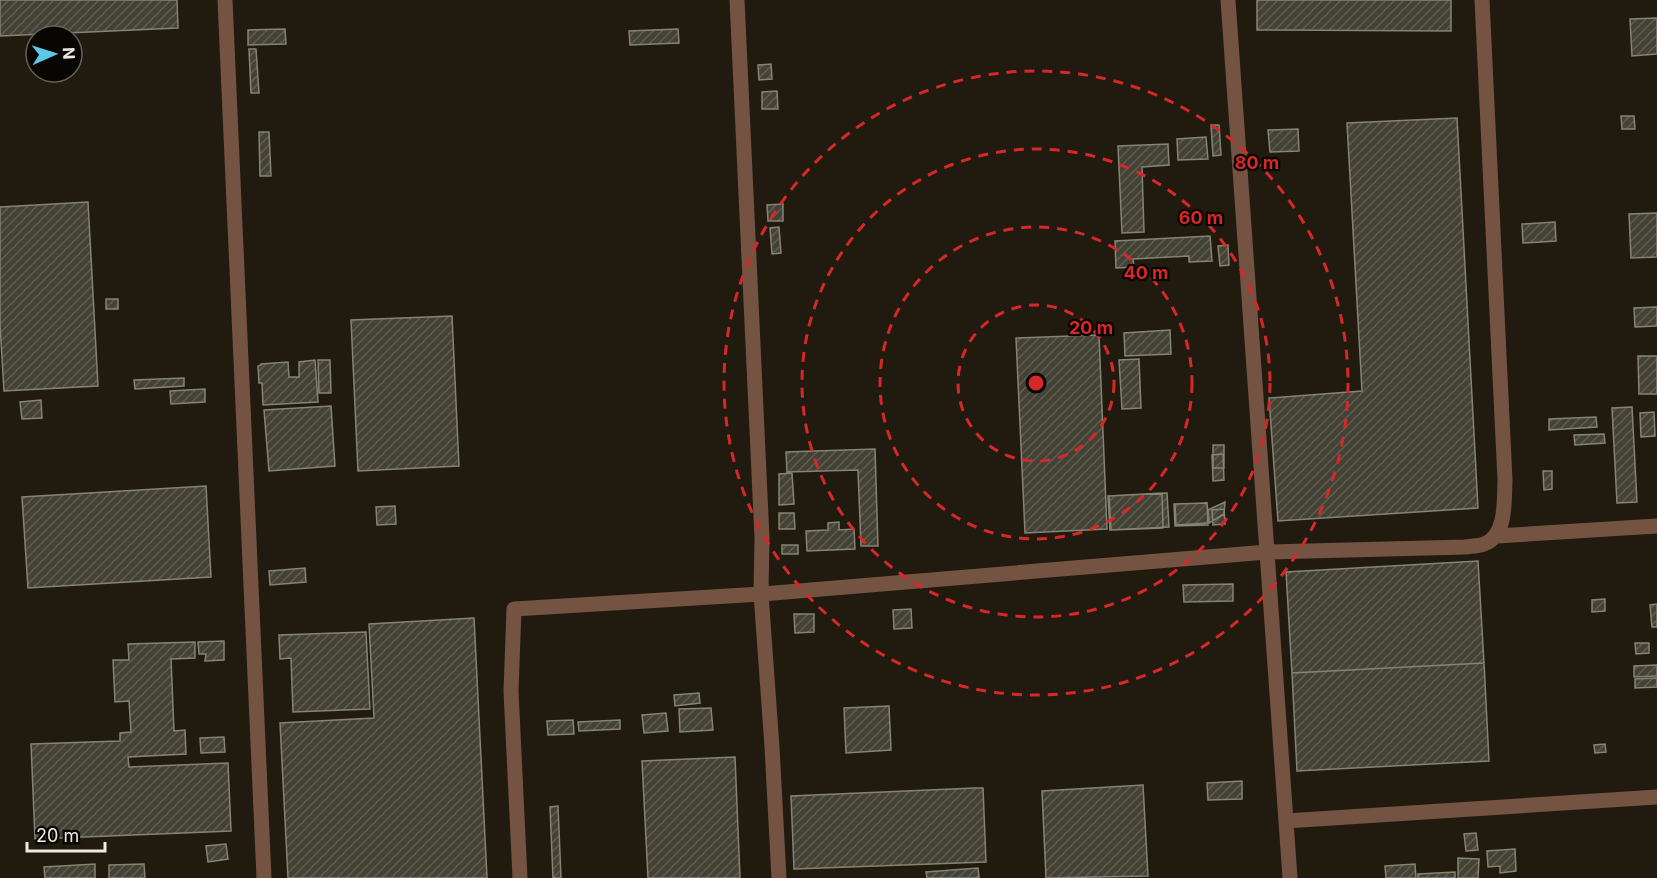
<svg xmlns="http://www.w3.org/2000/svg" width="1657" height="878" viewBox="0 0 1657 878" font-family="Inter,sans-serif">
  <style>
    .building { fill: url(#building-hatch); stroke: #858474; stroke-width: 1.5 }
    .lines { fill: none; stroke-linecap: round; stroke-linejoin: round }
    .minor { stroke: #745343; stroke-width: 15 }
    .ring { fill: none; stroke: #d62828; stroke-width: 3; stroke-dasharray: 10 8 }
    .centre { fill: #d62828; stroke: #080603; stroke-width: 3 }
    .ring-label { font-size: 18px; text-anchor: middle; font-weight: bold; fill: #d62828; stroke: #080603; stroke-width: 4.5; stroke-linejoin: round; paint-order: stroke }
  </style>
  <defs>
    <pattern id="building-hatch" width="6" height="6" patternUnits="userSpaceOnUse" patternTransform="scale(1.5)"><rect width="6" height="6" fill="#434234"/><path d="M-1 1l2-2M0 6l6-6M5 7l2-2" fill="none" stroke="#5e5d51"/></pattern>
  </defs>
  <rect width="100%" height="100%" fill="#211a0f"/>
  <path class="building" d="M 0,0 L 177,0 L 178,28 L 0,36 Z
    M 1257,0 L 1451,0 L 1451,31 L 1257,30 Z
    M 1657,18 L 1657,54 L 1632,56 L 1630,19 Z
    M 285,29 L 286,44 L 248,45 L 248,30 Z
    M 678,29 L 679,43 L 630,45 L 629,31 Z
    M 249,49 L 256,49 L 259,93 L 251,93 Z
    M 771,64 L 772,79 L 759,80 L 758,65 Z
    M 777,91 L 778,109 L 762,109 L 762,92 Z
    M 1621,116 L 1634,116 L 1635,129 L 1622,129 Z
    M 1457,118 L 1478,508 L 1278,521 L 1269,398 L 1362,391 L 1347,123 Z
    M 1211,125 L 1219,125 L 1221,155 L 1213,156 Z
    M 1298,129 L 1299,151 L 1270,152 L 1268,130 Z
    M 259,132 L 269,132 L 271,176 L 260,176 Z
    M 1206,137 L 1208,159 L 1178,160 L 1177,139 Z
    M 1168,144 L 1169,165 L 1142,167 L 1144,232 L 1122,233 L 1118,146 Z
    M 88,202 L 98,386 L 4,391 L 0,325 L 0,207 Z
    M 783,204 L 783,221 L 768,221 L 767,205 Z
    M 1657,213 L 1657,257 L 1631,258 L 1629,214 Z
    M 1555,222 L 1556,241 L 1523,243 L 1522,224 Z
    M 779,227 L 781,253 L 772,254 L 770,228 Z
    M 1210,236 L 1212,261 L 1189,262 L 1189,256 L 1133,259 L 1134,267 L 1116,268 L 1115,241 Z
    M 1228,245 L 1229,265 L 1220,266 L 1218,246 Z
    M 106,299 L 118,299 L 118,309 L 106,309 Z
    M 1657,307 L 1657,326 L 1635,327 L 1634,308 Z
    M 452,316 L 459,466 L 358,471 L 351,320 Z
    M 1170,330 L 1171,354 L 1125,356 L 1124,333 Z
    M 1099,335 L 1107,529 L 1025,533 L 1016,338 Z
    M 1638,356 L 1657,356 L 1657,394 L 1639,394 Z
    M 1139,359 L 1141,408 L 1122,409 L 1119,360 Z
    M 315,360 L 318,402 L 263,405 L 262,383 L 259,383 L 258,366 L 261,365 L 261,364 L 288,362 L 289,377 L 299,377 L 299,362 Z
    M 318,360 L 330,360 L 331,393 L 319,393 Z
    M 184,378 L 184,386 L 135,389 L 134,380 Z
    M 205,389 L 205,402 L 171,404 L 170,391 Z
    M 41,400 L 42,418 L 22,419 L 20,402 Z
    M 331,406 L 335,466 L 269,471 L 264,410 Z
    M 1632,407 L 1637,502 L 1617,503 L 1612,408 Z
    M 1654,412 L 1655,436 L 1641,437 L 1640,413 Z
    M 1596,417 L 1597,427 L 1549,430 L 1549,419 Z
    M 1604,434 L 1605,443 L 1575,445 L 1574,435 Z
    M 1213,445 L 1224,445 L 1224,468 L 1213,468 Z
    M 875,449 L 878,546 L 861,546 L 858,470 L 787,472 L 786,452 Z
    M 1223,454 L 1224,480 L 1213,481 L 1212,455 Z
    M 1543,471 L 1552,471 L 1552,489 L 1544,490 Z
    M 792,473 L 794,504 L 779,505 L 779,474 Z
    M 206,486 L 211,577 L 28,588 L 22,497 Z
    M 1162,493 L 1163,528 L 1111,530 L 1109,496 Z
    M 1167,493 L 1169,527 L 1110,530 L 1108,496 Z
    M 1225,502 L 1224,514 L 1209,523 L 1208,510 Z
    M 1207,503 L 1209,523 L 1176,525 L 1175,504 Z
    M 1207,503 L 1208,525 L 1175,526 L 1174,504 Z
    M 395,506 L 396,524 L 377,525 L 376,507 Z
    M 1224,509 L 1225,524 L 1213,525 L 1212,510 Z
    M 779,513 L 794,513 L 795,529 L 779,529 Z
    M 839,522 L 839,530 L 854,529 L 855,549 L 807,551 L 806,531 L 828,530 L 828,523 Z
    M 782,545 L 798,545 L 798,554 L 782,554 Z
    M 1478,561 L 1484,663 L 1292,673 L 1286,572 Z
    M 305,568 L 306,582 L 270,585 L 269,571 Z
    M 1233,584 L 1233,601 L 1184,602 L 1183,585 Z
    M 1605,599 L 1605,611 L 1592,612 L 1592,600 Z
    M 1657,604 L 1657,627 L 1652,627 L 1650,605 Z
    M 911,609 L 912,628 L 894,629 L 893,610 Z
    M 794,614 L 814,614 L 814,632 L 795,633 Z
    M 474,618 L 487,878 L 288,878 L 280,723 L 374,718 L 369,624 Z
    M 366,632 L 370,709 L 293,712 L 291,658 L 280,659 L 279,635 Z
    M 224,641 L 224,660 L 205,661 L 206,654 L 199,654 L 198,642 Z
    M 195,642 L 195,658 L 171,659 L 174,731 L 185,730 L 186,754 L 128,757 L 129,767 L 228,763 L 231,831 L 35,839 L 31,744 L 120,741 L 120,733 L 131,732 L 129,701 L 115,702 L 113,660 L 129,660 L 128,644 Z
    M 1635,643 L 1649,643 L 1649,653 L 1636,654 Z
    M 1484,663 L 1489,761 L 1297,771 L 1292,673 Z
    M 1657,665 L 1657,676 L 1634,677 L 1634,666 Z
    M 1657,678 L 1657,687 L 1635,688 L 1635,679 Z
    M 699,693 L 700,703 L 675,706 L 674,695 Z
    M 889,706 L 891,750 L 846,753 L 844,708 Z
    M 711,708 L 713,730 L 680,732 L 679,709 Z
    M 666,713 L 668,731 L 644,733 L 642,715 Z
    M 573,720 L 574,734 L 548,735 L 547,721 Z
    M 620,720 L 620,729 L 579,731 L 578,722 Z
    M 224,737 L 225,752 L 201,753 L 200,738 Z
    M 1605,744 L 1606,752 L 1595,753 L 1594,745 Z
    M 735,757 L 740,878 L 648,878 L 642,761 Z
    M 1242,781 L 1242,799 L 1208,800 L 1207,783 Z
    M 1143,785 L 1148,876 L 1046,878 L 1042,791 Z
    M 975,788 L 983,788 L 986,862 L 794,869 L 791,796 Z
    M 558,806 L 561,878 L 553,878 L 550,807 Z
    M 1476,833 L 1478,850 L 1466,851 L 1464,834 Z
    M 226,844 L 228,859 L 208,862 L 206,846 Z
    M 1515,849 L 1516,871 L 1500,873 L 1500,866 L 1488,867 L 1487,851 Z
    M 1458,858 L 1479,859 L 1478,878 L 1458,878 Z
    M 95,864 L 95,878 L 45,878 L 44,867 Z
    M 144,864 L 145,878 L 109,878 L 109,865 Z
    M 1415,864 L 1416,878 L 1386,878 L 1385,866 Z
    M 978,868 L 979,878 L 927,878 L 926,872 Z
    M 1455,872 L 1455,878 L 1418,878 L 1418,874 Z"/>
  <g class="lines">
    <path class="minor" d="M 225,0 L 264,878
      M 737,0 L 762,538 L 761,594 L 772,747 L 779,878
      M 1228,0 L 1290,878
      M 1497,536 L 1657,526
      M 1286,821 L 1657,797
      M 520,878 L 511,691 L 514,609 L 761,594 L 1267,552 L 1465,547 C 1471,546 1479,546 1484,544 C 1507,536 1504,500 1505,480 L 1482,0"/>
  </g>
  <g class="ring">
    <circle cx="1036" cy="383" r="78"/>
    <circle cx="1036" cy="383" r="156"/>
    <circle cx="1036" cy="383" r="234"/>
    <circle cx="1036" cy="383" r="312"/>
  </g>
  <circle cx="1036" cy="383" r="9" class="centre"/>
  <g class="ring-label">
    <text x="1257" y="169">80 m</text>
    <text x="1201" y="224">60 m</text>
    <text x="1146" y="279">40 m</text>
    <text x="1091" y="334">20 m</text>
  </g>
  <g transform="translate(54 54) rotate(87)"><circle r="28" fill="#080603" stroke="#64605c" stroke-width="1.5"/>
  <path d="M0-4.5L10 22L0 15L-10 22Z" fill="#5bc8e6"/>
  <text y="-9" font-size="16" font-weight="bold" text-anchor="middle" fill="#eee8e1">N</text>
  </g>
  <path d="M27 842v9h78v-9" fill="none" stroke="#eee8e1" stroke-width="3"/>
  <text x="36" y="842" font-size="18" fill="#eee8e1" stroke="#080603" stroke-width="4.5" paint-order="stroke">20 m</text>
</svg>
